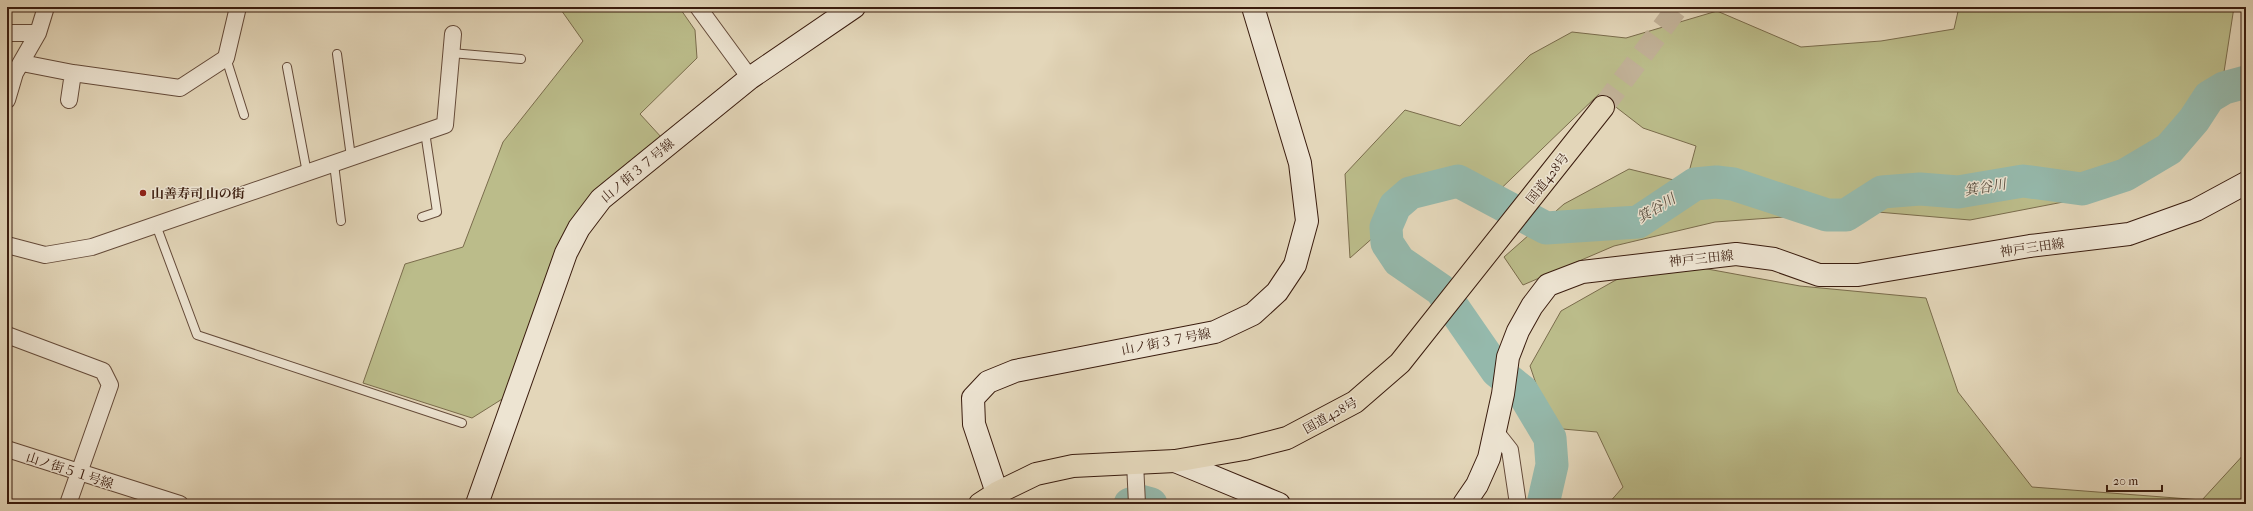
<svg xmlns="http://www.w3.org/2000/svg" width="2253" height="511" viewBox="0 0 2253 511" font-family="'IM FELL French Canon','Noto Serif JP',serif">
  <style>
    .green { fill: #bbbc8a; stroke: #7a6c4c }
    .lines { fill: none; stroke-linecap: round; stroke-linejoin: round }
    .river { stroke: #95b9ac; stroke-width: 33 }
    .highway-tunnel { stroke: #c1b197; stroke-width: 22; stroke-dasharray: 22 11; stroke-linecap: butt }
    .lane-casing { stroke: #644a39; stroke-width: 10 }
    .street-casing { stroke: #644a39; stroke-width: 18 }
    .secondary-casing { stroke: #3a1c0e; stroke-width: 24 }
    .highway-casing { stroke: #3a1c0e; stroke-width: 24 }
    .lane { stroke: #ede4d2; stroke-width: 8 }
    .street { stroke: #ede4d2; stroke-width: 16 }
    .secondary { stroke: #ede4d2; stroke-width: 22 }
    .highway { stroke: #e3d6b9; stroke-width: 22 }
    .poi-dot { fill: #8f2418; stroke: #ede4d2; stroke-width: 1.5 }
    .labels { text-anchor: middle; stroke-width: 3; stroke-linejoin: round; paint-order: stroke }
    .street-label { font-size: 13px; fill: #3a1c0e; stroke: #ede4d2 }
    .poi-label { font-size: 13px; font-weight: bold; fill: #3a1c0e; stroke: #ede4d2; text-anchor: start }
    .water-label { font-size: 14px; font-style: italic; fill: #554b3d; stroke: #ede4d2 }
  </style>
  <rect width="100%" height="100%" fill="#e3d6b9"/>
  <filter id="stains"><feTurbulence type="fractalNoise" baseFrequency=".005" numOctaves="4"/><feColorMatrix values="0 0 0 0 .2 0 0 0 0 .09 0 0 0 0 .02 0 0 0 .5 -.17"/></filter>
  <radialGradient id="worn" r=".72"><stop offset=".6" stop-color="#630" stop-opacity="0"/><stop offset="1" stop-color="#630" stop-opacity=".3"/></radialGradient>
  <path class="green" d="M 559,7 L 679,7 L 695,30 L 697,58 L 640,114 L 662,138 L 590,205 L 507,396 L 472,418 L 363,383 L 405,264 L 463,247 L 503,142 L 583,41 Z
    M 1959,7 L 2234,7 L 2224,72 L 2167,136 L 2084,198 L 1970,220 L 1866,211 L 1715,222 L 1614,246 L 1523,285 L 1504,257 L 1564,204 L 1629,169 L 1686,183 L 1696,146 L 1643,128 L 1599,94 L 1485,204 L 1444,175 L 1350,258 L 1345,174 L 1405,110 L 1460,126 L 1530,55 L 1572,32 L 1626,38 L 1717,11 L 1801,47 L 1881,41 L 1954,29 Z
    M 1653,259 L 1800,286 L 1926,298 L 1958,392 L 2032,487 L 2202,500 L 2246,452 L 2246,504 L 1608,504 L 1623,487 L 1597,432 L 1551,428 L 1530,366 L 1561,311 Z"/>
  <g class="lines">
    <path class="river" d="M 1130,504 L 1140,501 L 1151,504
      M 1543,504 L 1552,465 L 1550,438 L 1522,391 L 1497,371 L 1441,290 L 1399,261 L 1387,243 L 1386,227 L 1395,206 L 1410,193 L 1458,181 L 1546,228 L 1638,222 L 1695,184 L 1716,182 L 1733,184 L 1827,215 L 1846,215 L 1882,192 L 1920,189 L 1958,192 L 2023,181 L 2082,189 L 2125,175 L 2169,149 L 2194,120 L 2209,97 L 2224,88 L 2246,82"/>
    <path class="highway-tunnel" d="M 1603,107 L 1678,7"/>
    <defs>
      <path id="lane" d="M 451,53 L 521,59
        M 337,54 L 351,157
        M 226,58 L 244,115
        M 287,67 L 307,173
        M 334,164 L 341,221
        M 422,217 L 437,212 L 425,132
        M 156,225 L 197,335 L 462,423"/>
      <path id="street" d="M 698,7 L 750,78
        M 7,33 L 38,33
        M 22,63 L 73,73 L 180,88 L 226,58 L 238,7
        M 7,100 L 15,73 L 38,33 L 46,7
        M 69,100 L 73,73
        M 7,245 L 45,255 L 92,247 L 445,125 L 453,34
        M 7,335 L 103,371 L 110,385 L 68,504
        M 1495,431 L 1510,450 L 1518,504
        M 7,449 L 180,504
        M 1135,463 L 1137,504"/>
      <path id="secondary" d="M 1175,461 L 1279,504
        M 997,493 L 974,424 L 973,398 L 988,382 L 1015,371 L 1215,332 L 1253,314 L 1277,292 L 1295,265 L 1307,221 L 1300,163 L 1253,7
        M 477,504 L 566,253 L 579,228 L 601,199 L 750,78 L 854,7
        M 1464,504 L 1477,485 L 1489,458 L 1503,394 L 1508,357 L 1518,331 L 1532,306 L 1548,285 L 1582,272 L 1736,254 L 1774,259 L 1819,275 L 1858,275 L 2030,246 L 2129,234 L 2196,210 L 2246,183"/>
      <path id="highway" d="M 980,504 L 997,493 L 1036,474 L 1073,466 L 1175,461 L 1244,449 L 1287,438 L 1355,402 L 1400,363 L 1603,107"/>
    </defs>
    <use href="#lane" class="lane-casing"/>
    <use href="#street" class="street-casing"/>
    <use href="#secondary" class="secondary-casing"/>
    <use href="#highway" class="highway-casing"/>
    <use href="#lane" class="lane"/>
    <use href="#street" class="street"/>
    <use href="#secondary" class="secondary"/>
    <use href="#highway" class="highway"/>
  </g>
  <circle class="poi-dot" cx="143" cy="193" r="4"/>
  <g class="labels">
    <g class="street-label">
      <text transform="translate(637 170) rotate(-40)" y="5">山ノ街３７号線</text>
      <text transform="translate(1547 178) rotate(-52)" y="5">国道428号</text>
      <text transform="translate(2032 247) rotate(-8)" y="5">神戸三田線</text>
      <text transform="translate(1701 258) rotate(-6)" y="5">神戸三田線</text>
      <text transform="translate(1166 341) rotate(-11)" y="5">山ノ街３７号線</text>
      <text transform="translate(1330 415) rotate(-29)" y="5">国道428号</text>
      <text transform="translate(70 470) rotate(18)" y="5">山ノ街５１号線</text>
    </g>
    <g class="poi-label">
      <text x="151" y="198">山善寿司 山の街</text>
    </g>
    <g class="water-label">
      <text transform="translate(1985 187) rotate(-9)" y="5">箕谷川</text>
      <text transform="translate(1656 208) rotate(-31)" y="5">箕谷川</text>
    </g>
  </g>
  <rect width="2253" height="511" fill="none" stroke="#e3d6b9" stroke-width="24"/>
  <rect x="8" y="8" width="2237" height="495" fill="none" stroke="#3a1c0e" stroke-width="2"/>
  <rect x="12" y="12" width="2229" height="487" fill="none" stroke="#3a1c0e"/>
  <path d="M2107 485v6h55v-6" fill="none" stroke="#3a1c0e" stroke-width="2"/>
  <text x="2113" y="485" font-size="12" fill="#3a1c0e" stroke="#ede4d2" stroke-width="3" paint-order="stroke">20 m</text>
  <rect width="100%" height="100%" filter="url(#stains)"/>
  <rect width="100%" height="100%" fill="url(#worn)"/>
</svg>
